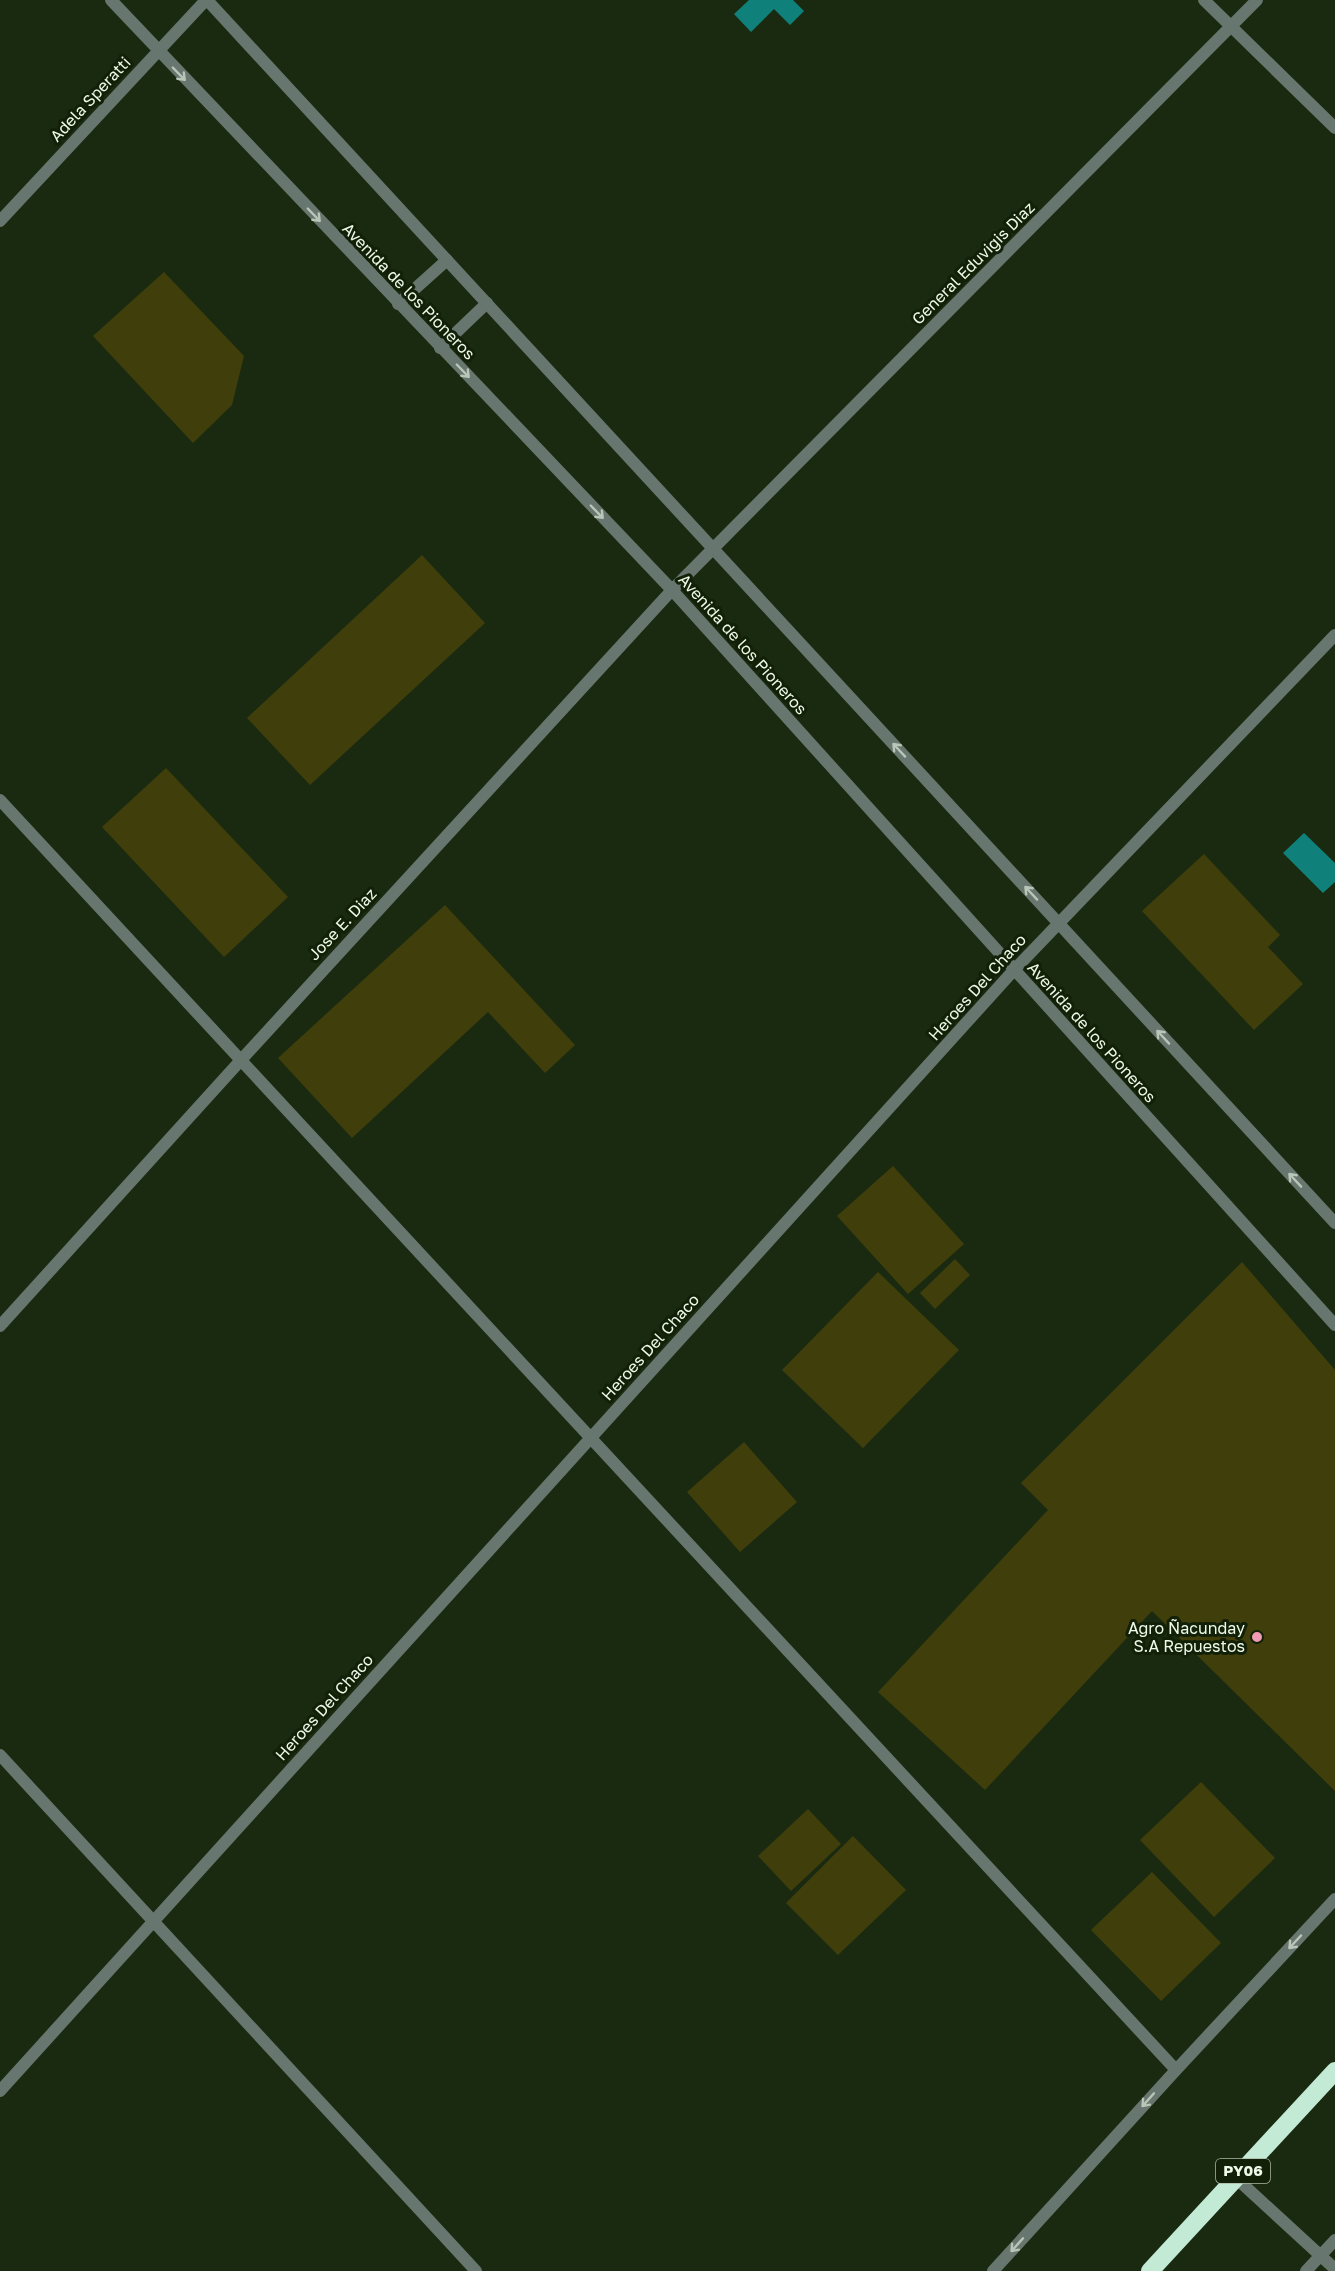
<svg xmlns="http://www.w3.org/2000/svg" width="1335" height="2271" viewBox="0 0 1335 2271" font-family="'Golos Text',sans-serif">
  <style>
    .water { fill: #0f807a }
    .building { fill: #403f0c }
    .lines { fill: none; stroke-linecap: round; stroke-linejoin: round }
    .lane { stroke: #67766e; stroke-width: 12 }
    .street { stroke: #67766e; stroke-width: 12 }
    .highway { stroke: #c3ead5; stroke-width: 18 }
    .oneway { stroke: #b8c5b7 }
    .poi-dot { fill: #f09ab4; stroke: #112007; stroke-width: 2 }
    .labels { text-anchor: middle; stroke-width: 6; stroke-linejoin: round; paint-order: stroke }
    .shield { fill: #112007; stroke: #acb8a4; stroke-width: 1.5 }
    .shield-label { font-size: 15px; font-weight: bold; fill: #eef9e8 }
    .street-label { font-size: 16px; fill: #eef9e8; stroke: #112007 }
    .poi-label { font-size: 16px; fill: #eef9e8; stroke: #112007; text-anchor: end }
  </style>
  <rect width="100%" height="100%" fill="#1a2a10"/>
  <path class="water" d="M 749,0 L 793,0 L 804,11 L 790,25 L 774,9 L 751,32 L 734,14 Z
    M 1304,833 L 1335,863 L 1335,882 L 1323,893 L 1283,853 Z"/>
  <path class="building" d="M 164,272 L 244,356 L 232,405 L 193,443 L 93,336 Z
    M 422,555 L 485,623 L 310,785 L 247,718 Z
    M 166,768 L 288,897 L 224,957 L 102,827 Z
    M 1204,854 L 1280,935 L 1268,947 L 1303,984 L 1254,1030 L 1142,911 Z
    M 445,905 L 575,1045 L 545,1073 L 488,1012 L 352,1138 L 278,1058 Z
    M 893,1166 L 964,1244 L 908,1294 L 837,1216 Z
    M 955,1259 L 970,1275 L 935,1309 L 920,1293 Z
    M 1242,1262 L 1335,1370 L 1335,1791 L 1152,1611 L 985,1790 L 878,1692 L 1048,1510 L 1021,1483 Z
    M 878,1272 L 959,1350 L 863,1448 L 782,1370 Z
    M 744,1442 L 797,1502 L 740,1552 L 687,1492 Z
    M 1201,1782 L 1275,1858 L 1214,1917 L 1140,1840 Z
    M 808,1809 L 841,1844 L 791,1891 L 758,1856 Z
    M 853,1836 L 906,1890 L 838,1955 L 786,1903 Z
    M 1152,1872 L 1221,1943 L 1161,2001 L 1091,1930 Z"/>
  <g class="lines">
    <path class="lane" d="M 398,304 L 447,260
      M 440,348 L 487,303"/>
    <path class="street" d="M 111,0 L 672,590 L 1335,1325
      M 207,0 L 1335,1223
      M 1204,0 L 1335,128
      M 0,221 L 206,0
      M 0,800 L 1176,2070
      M 0,1326 L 241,1060 L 672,590 L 1257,0
      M 0,1755 L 476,2271
      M 0,2091 L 1014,970 L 1335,635
      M 1236,2178 L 1335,2269
      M 993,2271 L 1176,2070 L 1335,1899
      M 1306,2271 L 1335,2240"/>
    <path class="highway" d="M 1150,2271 L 1335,2071"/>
  </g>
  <defs><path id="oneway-shaft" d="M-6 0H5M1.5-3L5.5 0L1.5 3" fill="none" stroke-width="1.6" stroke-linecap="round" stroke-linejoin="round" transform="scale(1.5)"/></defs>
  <g class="oneway">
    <use href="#oneway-shaft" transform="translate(179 74) rotate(46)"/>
    <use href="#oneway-shaft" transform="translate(314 215) rotate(46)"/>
    <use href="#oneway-shaft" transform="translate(463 371) rotate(46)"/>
    <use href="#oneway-shaft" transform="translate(597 512) rotate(46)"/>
    <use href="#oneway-shaft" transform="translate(899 750) rotate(-133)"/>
    <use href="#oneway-shaft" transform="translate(1031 893) rotate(-133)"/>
    <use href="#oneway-shaft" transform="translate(1163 1037) rotate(-133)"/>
    <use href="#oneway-shaft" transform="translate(1295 1180) rotate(-133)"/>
    <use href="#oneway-shaft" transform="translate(1295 1942) rotate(133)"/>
    <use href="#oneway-shaft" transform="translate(1148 2100) rotate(132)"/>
    <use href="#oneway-shaft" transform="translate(1017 2245) rotate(132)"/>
  </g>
  <circle class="poi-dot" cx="1257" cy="1637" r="6"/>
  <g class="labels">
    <rect class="shield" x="1216" y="2159" width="54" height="24" rx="4.5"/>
    <g class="shield-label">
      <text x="1243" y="2176">PY06</text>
    </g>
    <g class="street-label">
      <text transform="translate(90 99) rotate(-47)" y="6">Adela Speratti</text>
      <text transform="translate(973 263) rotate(-45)" y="6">General Eduvigis Diaz</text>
      <text transform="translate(409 291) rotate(46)" y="6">Avenida de los Pioneros</text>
      <text transform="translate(743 644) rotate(48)" y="6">Avenida de los Pioneros</text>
      <text transform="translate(342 924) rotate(-47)" y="6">Jose E. Diaz</text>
      <text transform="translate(977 987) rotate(-48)" y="6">Heroes Del Chaco</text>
      <text transform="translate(1092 1032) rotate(48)" y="6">Avenida de los Pioneros</text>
      <text transform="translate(650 1347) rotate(-48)" y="6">Heroes Del Chaco</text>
      <text transform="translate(324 1707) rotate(-48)" y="6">Heroes Del Chaco</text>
    </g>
    <g class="poi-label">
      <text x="1245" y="1634">Agro Ñacunday<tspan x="1245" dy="18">S.A Repuestos</tspan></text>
    </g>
  </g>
</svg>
